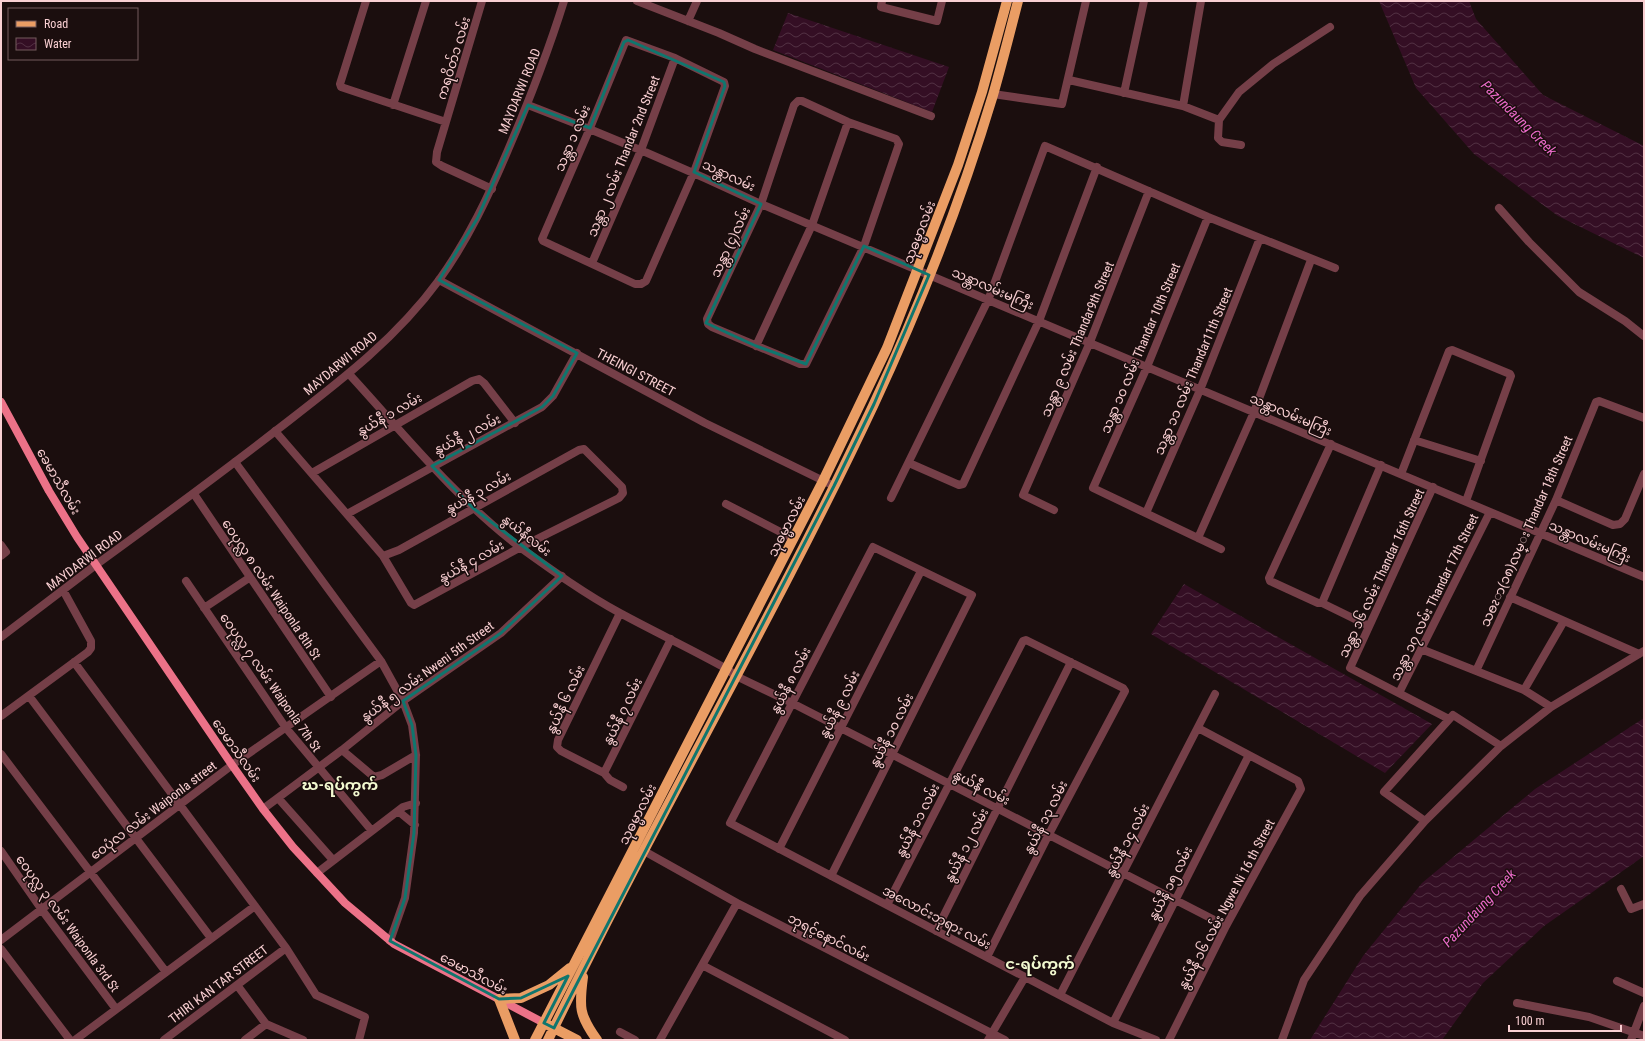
<svg xmlns="http://www.w3.org/2000/svg" width="1645" height="1041" viewBox="0 0 1645 1041" font-family="'Roboto Condensed','Noto Sans Myanmar',sans-serif">
  <style>
    .water { fill: url(#water-waves) }
    .lines { fill: none; stroke-linecap: round; stroke-linejoin: round }
    .minor { stroke: #753f48; stroke-width: 8 }
    .tertiary { stroke: #753f48; stroke-width: 8 }
    .secondary { stroke: #ec7288; stroke-width: 8 }
    .primary { stroke: #ea9d64; stroke-width: 10 }
    .marked { fill: none; stroke: #0f766e; stroke-width: 3; stroke-linejoin: round }
    .labels { text-anchor: middle; stroke-width: 3; stroke-linejoin: round; paint-order: stroke }
    .street-label { font-size: 13px; fill: #f9cfd2; stroke: #1b0e0e }
    .water-label { font-size: 14px; font-style: italic; fill: #eb6aca; stroke: #1b0e0e }
    .quarter-label { font-size: 15px; font-weight: bold; fill: #f2f9d0; stroke: #1b0e0e }
  </style>
  <defs>
    <pattern id="water-waves" width="16" height="10" patternUnits="userSpaceOnUse"><rect width="16" height="10" fill="#340e24"/><path d="M0 5q4-4 8 0t8 0" fill="none" stroke="#523043"/></pattern>
  </defs>
  <rect width="100%" height="100%" fill="#1b0e0e"/>
  <path class="water" d="M 1379,1 L 1469,1 L 1476,19 L 1543,95 L 1644,146 L 1644,258 L 1558,216 L 1474,154 L 1416,88 Z
    M 788,13 L 949,67 L 932,112 L 773,50 Z
    M 1184,584 L 1432,724 L 1385,773 L 1151,634 Z
    M 1644,718 L 1644,856 L 1544,926 L 1483,983 L 1442,1040 L 1310,1040 L 1363,956 L 1422,883 L 1535,789 Z"/>
  <g class="lines">
    <path class="minor" d="M 366,1 L 340,84 L 341,87 L 446,122
      M 482,1 L 437,152 L 436,162 L 442,166 L 492,189
      M 637,1 L 719,33 L 755,49 L 931,116
      M 882,1 L 881,7 L 937,21 L 942,1
      M 688,21 L 697,1
      M 626,40 L 675,58 L 724,82 L 725,86 L 694,172 L 646,281 L 641,284 L 635,284 L 543,241 L 542,239 L 590,128 Z
      M 1069,80 L 1183,106 L 1219,120
      M 1124,93 L 1144,1
      M 993,94 L 1062,104 L 1086,1
      M 798,101 L 802,101 L 848,122 L 896,139 L 899,144 L 864,246 L 806,364 L 800,364 L 712,327 L 708,324 L 707,319 L 761,204 L 794,105 Z
      M 393,105 L 426,1
      M 528,105 C 607,135 685,168 761,204 L 1644,577
      M 1183,106 L 1201,1
      M 1241,145 L 1222,142 L 1218,138 L 1219,120 L 1239,92 L 1273,64 L 1330,27
      M 1499,208 L 1529,242 L 1579,292 L 1625,321 L 1644,336
      M 1208,217 L 1147,367 L 1093,488 L 1221,549
      M 592,263 L 641,150 L 675,58
      M 439,280 L 705,423 L 834,486
      M 756,346 L 812,225 L 848,122
      M 349,374 C 404,434 456,499 521,548 C 553,571 585,594 620,613 C 655,632 691,649 727,669 L 736,676 L 792,703 L 1226,926
      M 275,431 L 383,556 L 411,603 L 414,605 L 521,547 L 619,498 L 623,493 L 622,487 L 584,449 L 579,450 L 399,550 L 383,556
      M 1414,440 L 1481,461
      M 1331,444 L 1269,578 L 1270,581 L 1318,603 L 1322,603 L 1381,465
      M 235,462 L 381,661 L 403,701 L 412,725 L 416,755 L 414,833 L 405,898 L 390,941
      M 909,463 L 959,485 L 963,484 L 1039,321 L 1097,167
      M 312,473 L 472,381 L 479,379 L 484,383 L 515,423
      M 1401,474 L 1449,351 L 1452,350 L 1510,374 L 1511,376 L 1466,501
      M 1433,487 L 1350,668 L 1449,719
      M 194,494 L 331,697
      M 891,498 L 989,298 L 1045,146 L 1208,217 L 1335,268
      M 1556,500 L 1613,525 L 1620,524 L 1625,519 L 1644,474
      M 726,504 L 794,539
      M 1054,510 L 1023,495 L 1090,342 L 1149,191
      M 1146,513 L 1200,390 L 1260,238
      M 347,514 L 542,407 L 553,396 L 577,353
      M 1198,538 L 1254,412 L 1311,260
      M 1,545 L 6,552 L 1,556
      M 186,581 L 286,728 L 372,831
      M 1510,597 L 1639,654
      M 1322,603 L 1369,626
      M 204,608 L 249,578
      M 1,637 L 97,564
      M 1421,649 L 1524,690 L 1551,707
      M 74,662 L 286,948 L 316,995 L 365,1017 L 359,1040
      M 1476,671 L 1556,500 L 1596,402 L 1599,401 L 1644,418
      M 1524,690 L 1564,621
      M 1399,693 L 1490,512
      M 29,696 L 211,938
      M 1,716 L 88,652 L 91,648 L 91,641 L 63,590
      M 342,750 L 374,777 L 382,775 L 416,755
      M 1,754 L 166,972
      M 604,773 L 561,751 L 557,747 L 558,740 L 620,613
      M 623,787 L 610,780 L 604,773 L 671,639
      M 278,798 L 333,860
      M 263,809 L 342,750 L 403,701 L 501,633 L 562,576
      M 398,811 L 415,825
      M 1425,821 L 1384,792 L 1453,715 L 1501,746
      M 779,849 L 921,571
      M 1,851 L 42,910 L 116,1009
      M 644,851 L 737,903 L 1005,1040
      M 317,873 L 403,807 L 416,803
      M 831,876 L 972,595 L 873,547 L 730,823 L 1113,1023 L 1156,1040
      M 1621,889 L 1631,909 L 1644,904
      M 887,905 L 1023,641 L 1026,640 L 1123,688 L 1125,691 L 1049,834 L 987,957
      M 936,931 L 1071,662
      M 1,940 L 232,765 L 381,661
      M 1,949 L 70,1040
      M 702,965 L 845,1040
      M 1617,981 L 1644,993
      M 237,985 L 266,1024 L 303,1040
      M 1060,995 L 1215,694
      M 1517,1003 L 1589,1017 L 1644,1036
      M 1113,1023 L 1249,755
      M 620,1032 L 635,1040
      M 75,1040 L 255,906
      M 164,1040 L 286,948
      M 245,1040 L 266,1024
      M 660,1040 L 737,903
      M 988,1040 L 1025,977
      M 1169,1040 L 1226,926 L 1301,789 L 1298,781 L 1198,728
      M 1282,1040 L 1304,980 L 1360,896 L 1425,821 L 1501,746 L 1551,707 L 1644,651
      M 1631,1040 L 1644,1006"/>
    <path class="tertiary" d="M 97,564 C 159,519 221,473 282,426 C 339,382 396,339 439,280 C 468,240 489,195 508,150 C 529,101 548,52 564,1"/>
    <path class="secondary" d="M 1,402 L 49,491 L 77,537 L 232,765 L 263,809 L 293,847 L 345,903 L 394,944 L 544,1023"/>
    <path class="primary" d="M 583,977 C 579,1007 579,1015 597,1040
      M 548,1025 L 577,1040
      M 515,1040 L 499,999 L 521,998 L 549,985 L 570,968
      M 535,1040 L 823,481 L 887,348 L 958,165 L 982,92 L 1007,1
      M 548,1040 C 651,826 772,621 873,406 C 920,306 961,201 993,95 C 1002,64 1010,32 1018,1"/>
  </g>
  <path class="marked" d="M 628,40 L 724,82 L 725,86 L 694,172 L 761,204 L 706,323 L 756,346 L 806,364 L 864,246 L 929,275 L 874,404 L 834,486 L 554,1028 L 544,1023 L 568,976 L 521,998 L 499,999 L 390,941 L 405,898 L 414,833 L 416,755 L 412,725 L 403,701 L 501,633 L 562,576 L 473,508 L 432,466 L 542,407 L 553,396 L 577,353 L 439,280 L 477,219 L 528,105 L 590,128 L 624,42 Z"/>
  <g class="labels">
    <g class="street-label">
      <text transform="translate(453 58) rotate(-73)" y="5">ကရဝိတ်၁ လမ်း</text>
      <text transform="translate(519 91) rotate(-68)" y="5">MAYDARWI ROAD</text>
      <text transform="translate(572 138) rotate(-67)" y="5">သန္တာ ၁ လမ်း</text>
      <text transform="translate(623 156) rotate(-68)" y="5">သန္တာ ၂ လမ်း Thandar 2nd Street</text>
      <text transform="translate(729 175) rotate(25)" y="5">သန္တာလမ်း</text>
      <text transform="translate(919 232) rotate(-69)" y="5">သုဓမ္မာလမ်း</text>
      <text transform="translate(730 242) rotate(-65)" y="5">သန္တာ (၄)လမ်း</text>
      <text transform="translate(993 288) rotate(23)" y="5">သန္တာလမ်းမကြီး</text>
      <text transform="translate(1077 339) rotate(-67)" y="5">သန္တာ ၉ လမ်း Thandar9th Street</text>
      <text transform="translate(1140 348) rotate(-67)" y="5">သန္တာ ၁၀ လမ်း Thandar 10th Street</text>
      <text transform="translate(340 363) rotate(-40)" y="5">MAYDARWI ROAD</text>
      <text transform="translate(1193 371) rotate(-67)" y="5">သန္တာ ၁၁ လမ်း Thandar11th Street</text>
      <text transform="translate(636 372) rotate(28)" y="5">THEINGI STREET</text>
      <text transform="translate(389 414) rotate(-30)" y="5">နွယ်နီ ၁ လမ်း</text>
      <text transform="translate(1291 414) rotate(23)" y="5">သန္တာလမ်းမကြီး</text>
      <text transform="translate(467 434) rotate(-27)" y="5">နွယ်နီ ၂ လမ်း</text>
      <text transform="translate(59 481) rotate(60)" y="5">ခေမာသီလမ်း</text>
      <text transform="translate(478 492) rotate(-29)" y="5">နွယ်နီ ၃ လမ်း</text>
      <text transform="translate(786 526) rotate(-63)" y="5">သုဓမ္မာလမ်း</text>
      <text transform="translate(1526 531) rotate(-66)" y="5">သႎၩာ(၁၈)လမ္း Thandar 18th Street</text>
      <text transform="translate(527 535) rotate(38)" y="5">နွယ်နီလမ်း</text>
      <text transform="translate(1590 541) rotate(23)" y="5">သန္တာလမ်းမကြီး</text>
      <text transform="translate(84 560) rotate(-37)" y="5">MAYDARWI ROAD</text>
      <text transform="translate(471 561) rotate(-29)" y="5">နွယ်နီ ၄ လမ်း</text>
      <text transform="translate(1381 573) rotate(-65)" y="5">သန္တာ ၁၆ လမ်း Thandar 16th Street</text>
      <text transform="translate(272 589) rotate(56)" y="5">ဝေပုလ္လ ၈ လမ်း Waiponla 8th St</text>
      <text transform="translate(1434 597) rotate(-64)" y="5">သန္တာ ၁၇ လမ်း Thandar 17th Street</text>
      <text transform="translate(427 671) rotate(-36)" y="5">နွယ်နီ ၅ လမ်း Nweni 5th Street</text>
      <text transform="translate(790 680) rotate(-63)" y="5">နွယ်နီ ၈ လမ်း</text>
      <text transform="translate(271 682) rotate(55)" y="5">ဝေပုလ္လ ၇ လမ်း Waiponla 7th St</text>
      <text transform="translate(565 699) rotate(-65)" y="5">နွယ်နီ ၆ လမ်း</text>
      <text transform="translate(839 704) rotate(-63)" y="5">နွယ်နီ ၉ လမ်း</text>
      <text transform="translate(622 711) rotate(-64)" y="5">နွယ်နီ ၇ လမ်း</text>
      <text transform="translate(891 730) rotate(-63)" y="5">နွယ်နီ ၁၀ လမ်း</text>
      <text transform="translate(237 750) rotate(55)" y="5">ခေမာသီလမ်း</text>
      <text transform="translate(982 787) rotate(27)" y="5">နွယ်နီ လမ်း</text>
      <text transform="translate(153 810) rotate(-37)" y="5">ဝေပုံလ လမ်း Waiponla street</text>
      <text transform="translate(637 814) rotate(-63)" y="5">သုဓမ္မာလမ်း</text>
      <text transform="translate(1045 817) rotate(-63)" y="5">နွယ်နီ ၁၃ လမ်း</text>
      <text transform="translate(917 820) rotate(-63)" y="5">နွယ်နီ ၁၁ လမ်း</text>
      <text transform="translate(1127 840) rotate(-63)" y="5">နွယ်နီ ၁၄ လမ်း</text>
      <text transform="translate(966 845) rotate(-63)" y="5">နွယ်နီ ၁၂ လမ်း</text>
      <text transform="translate(1170 883) rotate(-63)" y="5">နွယ်နီ ၁၅ လမ်း</text>
      <text transform="translate(1226 904) rotate(-62)" y="5">နွယ်နီ ၁၆ လမ်း Ngwe Ni 16 th Street</text>
      <text transform="translate(937 917) rotate(28)" y="5">အလောင်းဘုရား လမ်း</text>
      <text transform="translate(68 923) rotate(54)" y="5">ဝေပုလ္လ ၃ လမ်း Waiponla 3rd St</text>
      <text transform="translate(829 937) rotate(27)" y="5">ဘုရင့်နောင်လမ်း</text>
      <text transform="translate(474 973) rotate(28)" y="5">ခေမာသီလမ်း</text>
      <text transform="translate(218 984) rotate(-37)" y="5">THIRI KAN TAR STREET</text>
    </g>
    <g class="water-label">
      <text transform="translate(1519 118) rotate(45)" y="5">Pazundaung Creek</text>
      <text transform="translate(1479 908) rotate(-47)" y="5">Pazundaung Creek</text>
    </g>
    <g class="quarter-label">
      <text x="340" y="790">ဃ-ရပ်ကွက်</text>
      <text x="1040" y="969">င-ရပ်ကွက်</text>
    </g>
  </g>
  <rect width="1645" height="1041" fill="none" stroke="#f9cfd2" stroke-width="4"/>
  <rect x="8" y="8" width="130" height="52" fill="#1b0e0e" stroke="#745b5c"/>
  <rect x="16" y="21" width="20" height="6" fill="#ea9d64" stroke="#745b5c"/>
  <text x="44" y="28" font-size="12" fill="#f9cfd2">Road</text>
  <rect x="16" y="38" width="20" height="12" fill="url(#water-waves)" stroke="#745b5c"/>
  <text x="44" y="48" font-size="12" fill="#f9cfd2">Water</text>
  <path d="M1509 1025v6h112v-6" fill="none" stroke="#f9cfd2" stroke-width="2"/>
  <text x="1515" y="1025" font-size="12" fill="#f9cfd2" stroke="#1b0e0e" stroke-width="3" paint-order="stroke">100 m</text>
</svg>
